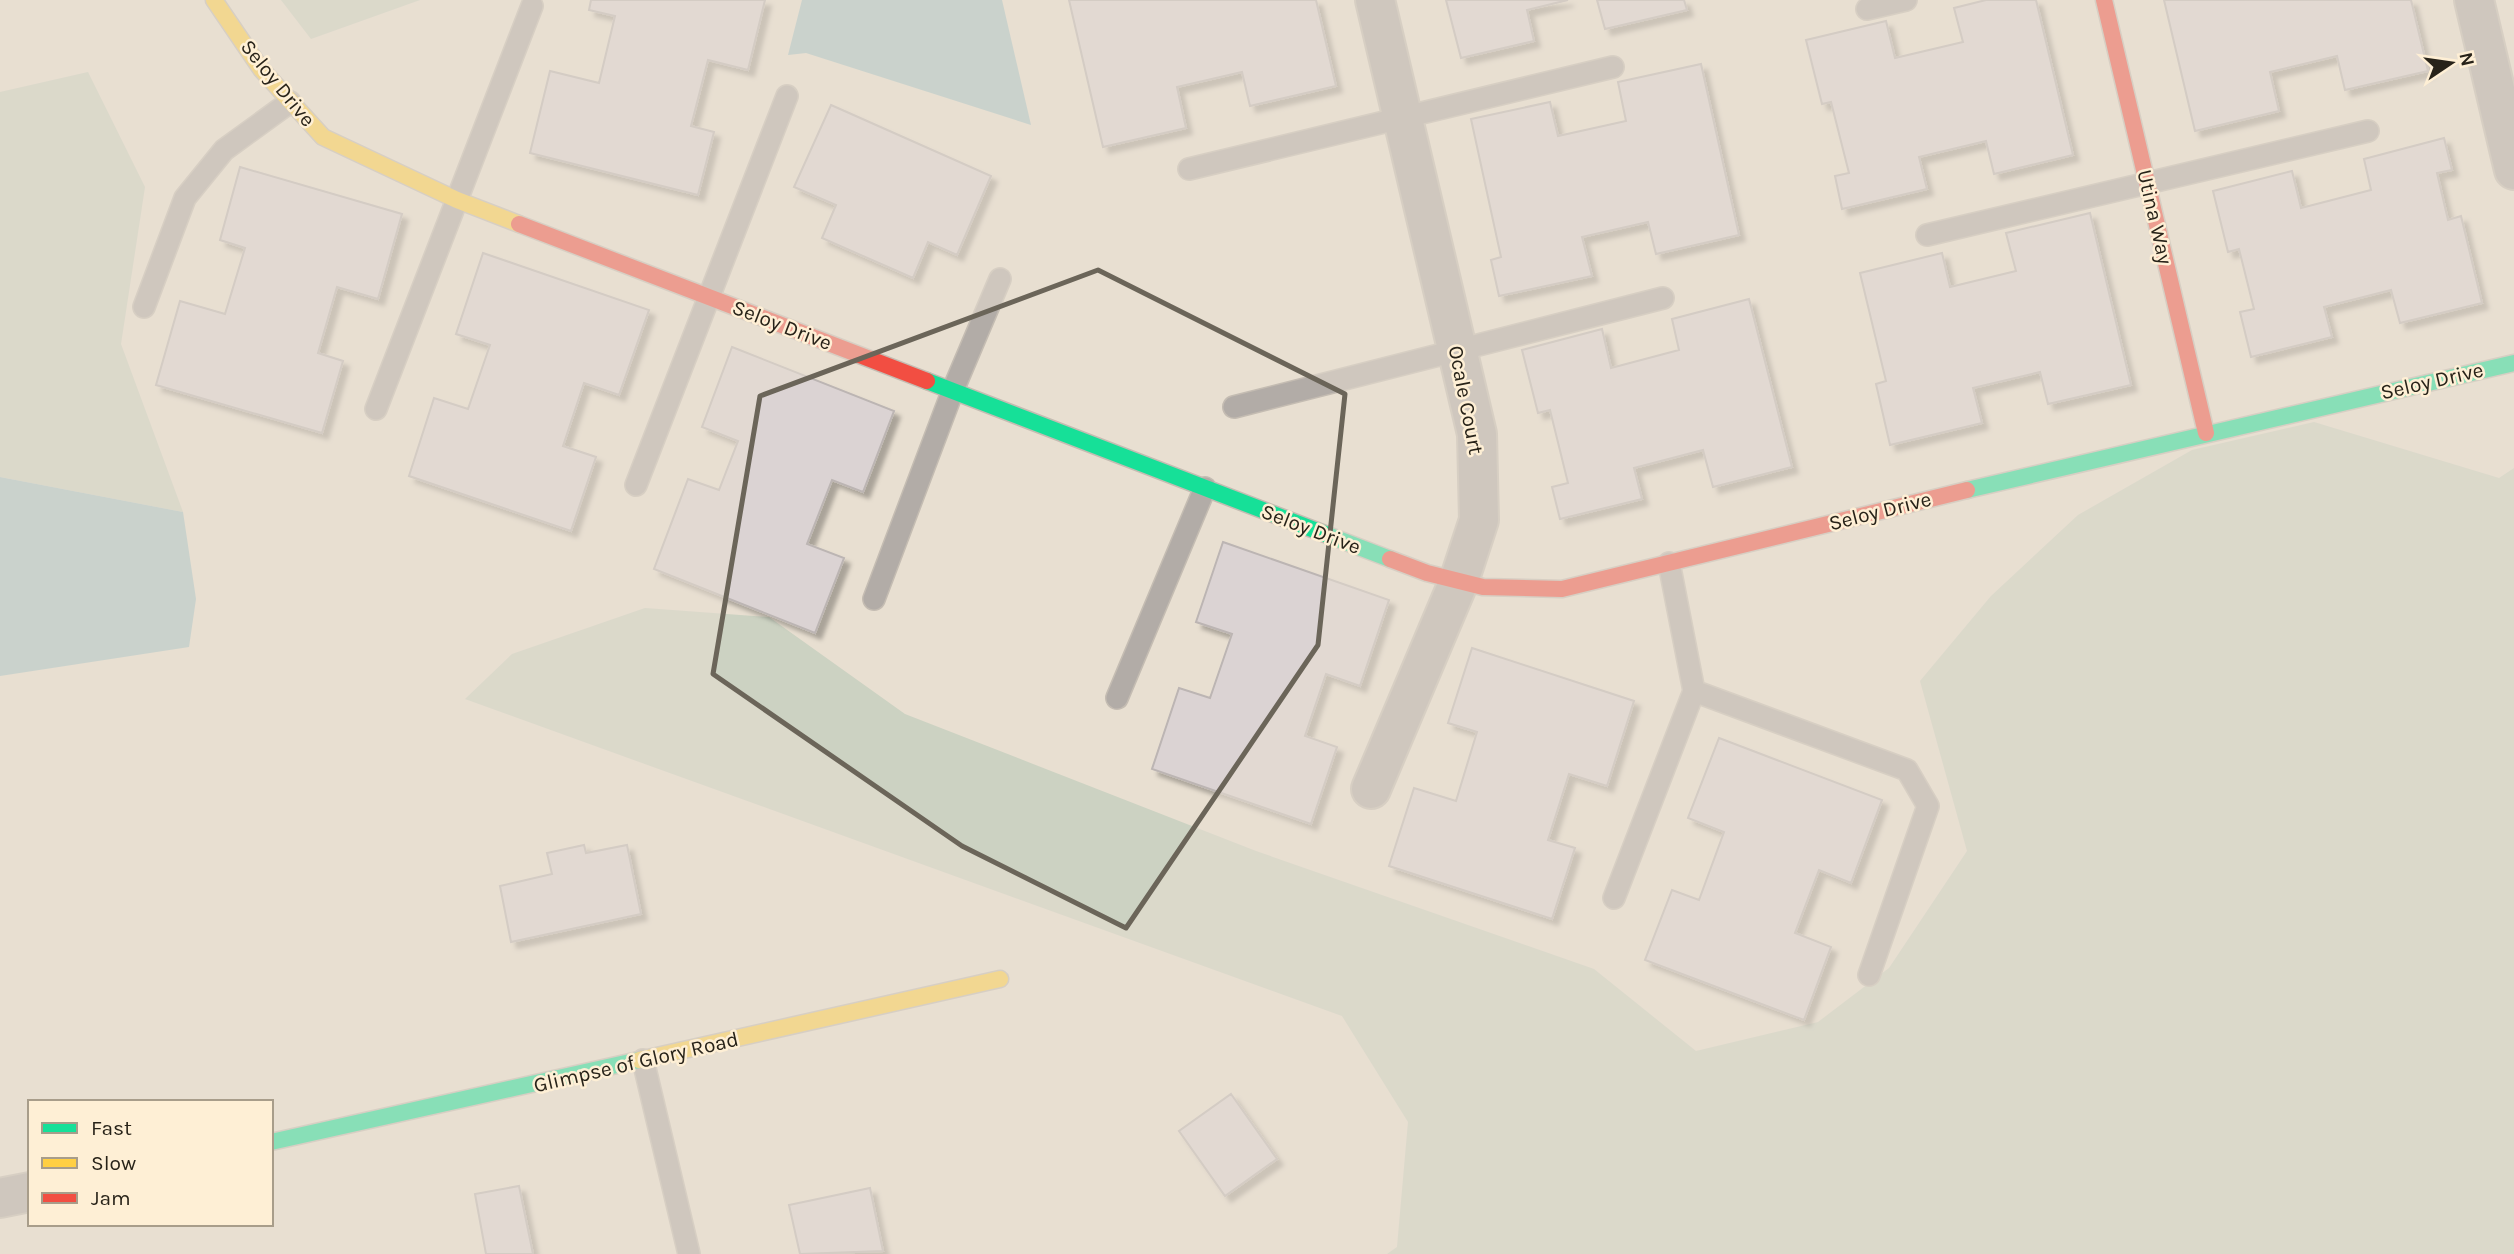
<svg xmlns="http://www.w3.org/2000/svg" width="2514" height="1254" viewBox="0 0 2514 1254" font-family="Karla,sans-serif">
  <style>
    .green { fill: #ccd2c2 }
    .water { fill: #a6c4c6 }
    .building { fill: #dbd3d3; stroke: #bcb5b3; stroke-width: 2; filter: url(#shadow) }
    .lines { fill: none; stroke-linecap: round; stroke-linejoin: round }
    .lane-casing { stroke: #c4bcb2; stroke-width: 24 }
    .street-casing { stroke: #c4bcb2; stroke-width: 42 }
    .fast-casing { stroke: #c4bcb2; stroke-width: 19 }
    .slow-casing { stroke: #c4bcb2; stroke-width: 19 }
    .jam-casing { stroke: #c4bcb2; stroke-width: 19 }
    .lane { stroke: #b2aca7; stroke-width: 21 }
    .street { stroke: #b2aca7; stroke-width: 38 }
    .fast { stroke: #16e098; stroke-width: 16 }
    .slow { stroke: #ffcf43; stroke-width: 16 }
    .jam { stroke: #f24e42; stroke-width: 16 }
    .marked { fill: none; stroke: #6b6559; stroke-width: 5; stroke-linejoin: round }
    .labels { text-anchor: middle; stroke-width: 5; stroke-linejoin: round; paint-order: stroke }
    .street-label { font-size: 21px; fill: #282319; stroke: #feefd5 }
  </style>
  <defs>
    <filter id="shadow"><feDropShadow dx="6" dy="6" stdDeviation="2" flood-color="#0004"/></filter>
  </defs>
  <rect width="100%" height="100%" fill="#e8dfd1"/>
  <path class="green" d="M 281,0 L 420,0 L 311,39 Z
    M 88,72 L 145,187 L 121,344 L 183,512 L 0,477 L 0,92 Z
    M 2314,422 L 2499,478 L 2514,468 L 2514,1254 L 1387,1254 L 1397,1247 L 1408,1122 L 1342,1016 L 465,699 L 512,654 L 645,608 L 769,617 L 905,714 L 1256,851 L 1594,969 L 1696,1051 L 1818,1022 L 1889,968 L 1967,851 L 1920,681 L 1991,596 L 2078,515 L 2192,450 Z"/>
  <path class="water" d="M 802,0 L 1002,0 L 1031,125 L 806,53 L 788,55 Z
    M 0,477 L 183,512 L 196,599 L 189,647 L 0,676 Z"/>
  <path class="building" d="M 591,0 L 765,0 L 748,70 L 708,60 L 691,126 L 714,132 L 698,195 L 530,153 L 550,71 L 599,83 L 615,16 L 589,10 Z
    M 1069,0 L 1316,0 L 1336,86 L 1250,106 L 1242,72 L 1177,87 L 1186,128 L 1103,147 Z
    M 1446,0 L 1568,0 L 1527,10 L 1534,41 L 1461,58 Z
    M 1597,0 L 1684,0 L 1687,10 L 1605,29 Z
    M 1986,0 L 2036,0 L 2073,155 L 1994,174 L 1986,141 L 1919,157 L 1927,189 L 1842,209 L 1835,176 L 1849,173 L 1831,102 L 1822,104 L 1806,40 L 1886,21 L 1895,58 L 1963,42 L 1954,8 Z
    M 2164,0 L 2411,0 L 2428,71 L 2345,90 L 2337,56 L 2270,72 L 2279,111 L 2195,131 Z
    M 1701,64 L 1739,235 L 1656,254 L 1648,222 L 1582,237 L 1592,276 L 1499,296 L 1491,260 L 1501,257 L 1471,119 L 1550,102 L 1558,136 L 1626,121 L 1618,82 Z
    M 831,105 L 991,176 L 957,255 L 928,242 L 913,278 L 822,238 L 836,205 L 794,187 Z
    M 2444,138 L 2452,170 L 2437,173 L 2448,220 L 2461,216 L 2482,303 L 2400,323 L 2391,290 L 2324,307 L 2332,337 L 2251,357 L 2240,312 L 2254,309 L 2239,249 L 2228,252 L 2213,191 L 2292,171 L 2301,208 L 2371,190 L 2364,159 Z
    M 240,167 L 402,214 L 378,299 L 337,287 L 318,353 L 343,361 L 322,433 L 156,385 L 180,301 L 225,314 L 245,248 L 220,240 Z
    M 2090,213 L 2131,385 L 2048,404 L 2040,372 L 1973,388 L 1982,423 L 1890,445 L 1876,384 L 1886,381 L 1860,273 L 1942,253 L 1950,287 L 2016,271 L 2006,233 Z
    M 483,253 L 649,310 L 619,395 L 584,383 L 563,446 L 596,457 L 571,531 L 409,476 L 434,398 L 468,409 L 490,345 L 456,334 Z
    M 1749,299 L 1792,467 L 1713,487 L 1703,450 L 1634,468 L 1642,499 L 1560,519 L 1552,487 L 1568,483 L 1550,410 L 1538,413 L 1522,350 L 1602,329 L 1611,368 L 1679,350 L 1672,319 Z
    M 732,347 L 894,411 L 863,492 L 832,480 L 807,544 L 844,558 L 815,633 L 654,569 L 688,479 L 719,490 L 738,441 L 702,427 Z
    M 1223,542 L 1389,600 L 1360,686 L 1326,674 L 1305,736 L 1337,747 L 1311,824 L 1152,769 L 1179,688 L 1210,698 L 1232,634 L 1196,622 Z
    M 1472,648 L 1634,701 L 1607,786 L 1569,774 L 1548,840 L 1575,848 L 1552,919 L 1389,866 L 1414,788 L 1456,801 L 1477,732 L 1448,723 Z
    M 1719,738 L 1882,800 L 1851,883 L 1819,870 L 1795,933 L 1831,947 L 1804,1020 L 1645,960 L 1672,890 L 1699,900 L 1724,832 L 1688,818 Z
    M 584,845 L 586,853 L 627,845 L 641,914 L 511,942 L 500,886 L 552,874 L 547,853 Z
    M 1231,1094 L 1277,1159 L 1225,1196 L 1179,1131 Z
    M 519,1186 L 533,1254 L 486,1254 L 475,1194 Z
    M 870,1188 L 883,1251 L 800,1254 L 789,1205 Z"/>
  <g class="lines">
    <defs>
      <path id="lane" d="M 1867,9 L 1906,0
        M 1189,169 L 1613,67
        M 1927,235 L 2368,131
        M 144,307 L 185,198 L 224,150 L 290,102
        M 1234,407 L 1663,298
        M 376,409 L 532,6
        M 636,485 L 787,96
        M 874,599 L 953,390 L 1000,279
        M 1694,691 L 1907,770 L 1928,806 L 1869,975
        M 1117,698 L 1205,488
        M 1614,898 L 1694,691 L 1669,563
        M 643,1060 L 689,1254"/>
      <path id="street" d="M 2474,0 L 2514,170
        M 1371,789 L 1459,581 L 1479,520 L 1477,434 L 1375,0
        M 0,1198 L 30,1192"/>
      <path id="fast" d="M 927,381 L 1390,559
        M 1967,490 L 2514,363
        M 271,1142 L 639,1060"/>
      <path id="slow" d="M 214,0 L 261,69 L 323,137 L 457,200 L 519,224
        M 639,1060 L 1000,979"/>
      <path id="jam" d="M 2104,0 L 2206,433
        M 519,224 L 927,381
        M 1390,559 L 1427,573 L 1483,587 L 1562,589 L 1967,490"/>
    </defs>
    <use href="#lane" class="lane-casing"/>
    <use href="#street" class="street-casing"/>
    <use href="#fast" class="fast-casing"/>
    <use href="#slow" class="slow-casing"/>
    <use href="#jam" class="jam-casing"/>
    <use href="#lane" class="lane"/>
    <use href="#street" class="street"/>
    <use href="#fast" class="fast"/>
    <use href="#slow" class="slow"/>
    <use href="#jam" class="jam"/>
  </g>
  <path d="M0 0H2514V1254H0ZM 1098,270 L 1345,394 L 1318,645 L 1126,928 L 962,846 L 713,674 L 760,396 Z" fill="#e8dfd1" fill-opacity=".55" fill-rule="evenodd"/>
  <path class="marked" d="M 1098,270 L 1345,394 L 1318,645 L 1126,928 L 962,846 L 713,674 L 760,396 Z"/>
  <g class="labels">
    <g class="street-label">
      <text transform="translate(278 83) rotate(51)" y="7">Seloy Drive</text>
      <text transform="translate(2155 217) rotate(77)" y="7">Utina Way</text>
      <text transform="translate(782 325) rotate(21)" y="7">Seloy Drive</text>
      <text transform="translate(2432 381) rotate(-13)" y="7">Seloy Drive</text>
      <text transform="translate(1466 400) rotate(79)" y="7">Ocale Court</text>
      <text transform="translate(1880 511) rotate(-14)" y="7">Seloy Drive</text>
      <text transform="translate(1311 529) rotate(21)" y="7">Seloy Drive</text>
      <text transform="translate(636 1062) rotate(-13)" y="7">Glimpse of Glory Road</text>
    </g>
  </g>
  <rect x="28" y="1100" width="245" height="126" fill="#feefd5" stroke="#a89d8a" stroke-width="2"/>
  <rect x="42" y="1123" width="35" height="10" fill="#16e098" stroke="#a89d8a" stroke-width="2"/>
  <text x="91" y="1135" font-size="21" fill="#282319">Fast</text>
  <rect x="42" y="1158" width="35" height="10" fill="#ffcf43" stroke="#a89d8a" stroke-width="2"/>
  <text x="91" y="1170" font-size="21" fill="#282319">Slow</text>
  <rect x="42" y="1193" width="35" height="10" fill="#f24e42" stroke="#a89d8a" stroke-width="2"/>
  <text x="91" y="1205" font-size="21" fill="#282319">Jam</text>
  <g transform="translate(2451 63) rotate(77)" stroke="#feefd5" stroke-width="5" paint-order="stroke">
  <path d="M0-5L12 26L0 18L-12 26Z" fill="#282319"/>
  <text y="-10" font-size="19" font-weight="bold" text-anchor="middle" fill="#282319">N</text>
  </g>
</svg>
